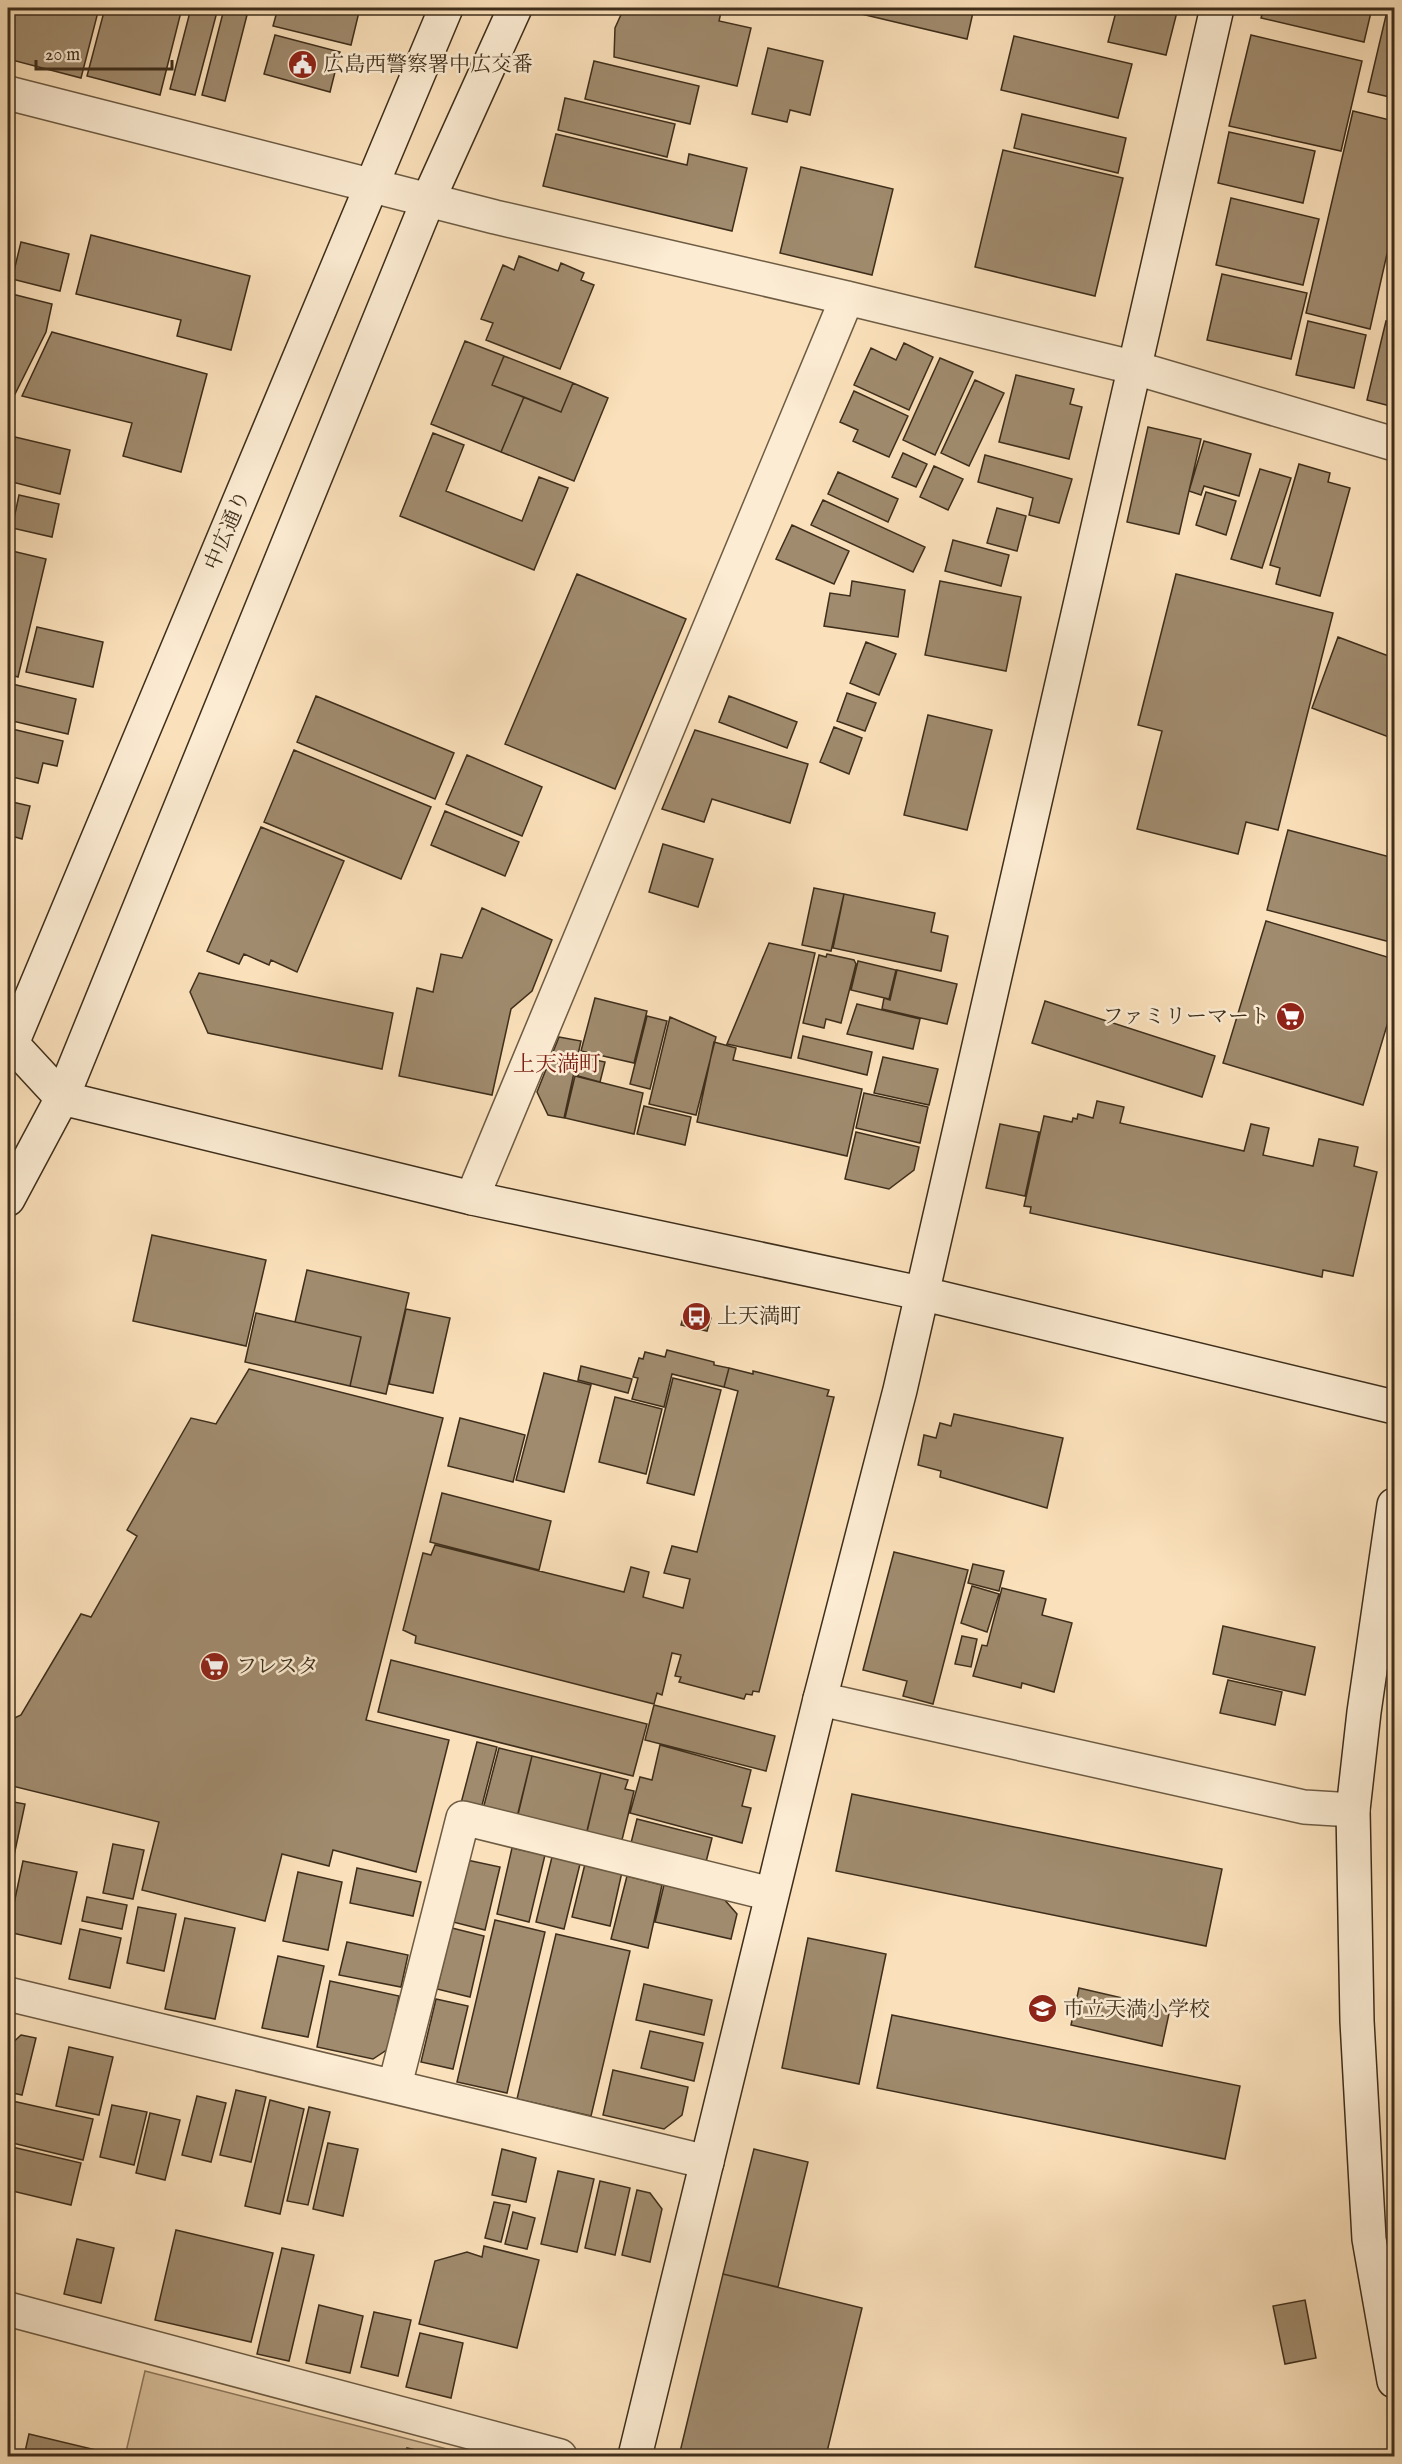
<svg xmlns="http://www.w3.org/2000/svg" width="1402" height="2464" viewBox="0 0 1402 2464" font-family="'IM FELL English','Noto Serif JP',serif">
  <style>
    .green { fill: #dbc3a0; stroke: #8c785e; stroke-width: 1.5 }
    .building { fill: #a08b6e; stroke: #3e2e1b; stroke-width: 1.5 }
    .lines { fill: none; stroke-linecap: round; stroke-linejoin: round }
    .street-casing { stroke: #6d5b43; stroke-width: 36 }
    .secondary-casing { stroke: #3e2e1b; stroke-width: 36 }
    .street { stroke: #fcecd3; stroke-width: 33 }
    .secondary { stroke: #fcecd3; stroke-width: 33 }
    .labels { text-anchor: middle; stroke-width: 5; stroke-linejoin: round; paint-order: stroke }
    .poi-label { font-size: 21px; fill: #3e2e1b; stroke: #fcecd3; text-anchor: start }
    .street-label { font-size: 21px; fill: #3e2e1b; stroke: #fcecd3 }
    .neighbourhood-label { font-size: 22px; fill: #7a1f14; stroke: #fcecd3 }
  </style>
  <rect width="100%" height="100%" fill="#fbe1bb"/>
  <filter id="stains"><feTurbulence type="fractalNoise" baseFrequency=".00333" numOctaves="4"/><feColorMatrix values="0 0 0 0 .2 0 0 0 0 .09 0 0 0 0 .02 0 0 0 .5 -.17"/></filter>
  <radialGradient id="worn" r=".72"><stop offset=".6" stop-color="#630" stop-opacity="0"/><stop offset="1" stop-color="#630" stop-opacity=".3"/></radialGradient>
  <path class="green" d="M 145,2371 L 474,2456 L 125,2456 Z"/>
  <path class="building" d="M 8,8 L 99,8 L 81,78 L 8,59 Z
    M 105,8 L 182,8 L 160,95 L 87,76 Z
    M 191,8 L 218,8 L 195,95 L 170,89 Z
    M 278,8 L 341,8 L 359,12 L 351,45 L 273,26 Z
    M 624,8 L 665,8 L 678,11 L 679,8 L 722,8 L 719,21 L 751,28 L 737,86 L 614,57 L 615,28 Z
    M 836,8 L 974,8 L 967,39 Z
    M 1117,8 L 1178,8 L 1166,55 L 1108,42 Z
    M 1264,8 L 1372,8 L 1364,42 L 1261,18 Z
    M 224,9 L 247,15 L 225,101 L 202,95 Z
    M 1387,11 L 1394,12 L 1394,98 L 1368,92 Z
    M 275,35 L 340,52 L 330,92 L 264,74 Z
    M 1251,35 L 1362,61 L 1341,151 L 1229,126 Z
    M 1014,36 L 1132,64 L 1118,118 L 1001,90 Z
    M 768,48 L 823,61 L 810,115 L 790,110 L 787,122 L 752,114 Z
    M 594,61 L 699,86 L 690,124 L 585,99 Z
    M 565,98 L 675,124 L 667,157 L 558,130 Z
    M 1353,111 L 1394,121 L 1394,223 L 1370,329 L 1306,313 Z
    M 1022,114 L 1126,138 L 1118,173 L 1014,148 Z
    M 1229,132 L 1315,151 L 1303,203 L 1218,183 Z
    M 556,134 L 687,165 L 689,154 L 747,168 L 732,231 L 543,186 Z
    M 1003,150 L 1123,178 L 1095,296 L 975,267 Z
    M 801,167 L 893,189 L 872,275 L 780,253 Z
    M 1231,198 L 1319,219 L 1303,285 L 1216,265 Z
    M 91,235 L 250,276 L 231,350 L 177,336 L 181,320 L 76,294 Z
    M 21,242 L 69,254 L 60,291 L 12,279 Z
    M 519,256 L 558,271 L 561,263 L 584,273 L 581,280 L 594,285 L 560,369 L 486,340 L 493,323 L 481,319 L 503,265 L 514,270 Z
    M 1222,274 L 1307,293 L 1291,359 L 1207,340 Z
    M 1394,276 L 1394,307 L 1388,306 Z
    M 8,293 L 52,304 L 46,332 L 15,394 L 8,392 Z
    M 1308,321 L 1366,335 L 1354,388 L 1296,375 Z
    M 1386,321 L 1394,323 L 1394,407 L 1367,400 Z
    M 52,332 L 207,374 L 181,472 L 123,456 L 132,423 L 22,396 Z
    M 465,341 L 504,356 L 492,385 L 524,397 L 501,452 L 431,424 Z
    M 904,343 L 933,357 L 909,410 L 854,385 L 871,348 L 896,360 Z
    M 504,356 L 573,383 L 561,412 L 492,385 Z
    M 940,358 L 973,372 L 935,455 L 903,440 Z
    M 1016,375 L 1074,389 L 1070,404 L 1082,407 L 1069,459 L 999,442 Z
    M 975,380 L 1004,393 L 969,466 L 941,453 Z
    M 573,383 L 608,398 L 574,481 L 501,452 L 524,397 L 561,412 Z
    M 854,391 L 908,416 L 889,457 L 853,441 L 858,430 L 840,422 Z
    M 1148,427 L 1201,439 L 1179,534 L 1127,522 Z
    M 433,433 L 464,445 L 446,491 L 522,521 L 539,477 L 568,488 L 534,570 L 400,516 Z
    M 15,437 L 70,450 L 60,494 L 8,481 Z
    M 1204,441 L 1251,454 L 1239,496 L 1204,486 L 1201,495 L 1189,491 Z
    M 903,453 L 927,464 L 916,487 L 892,477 Z
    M 985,455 L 1072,479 L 1059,523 L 1029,515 L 1033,498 L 978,482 Z
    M 1299,464 L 1330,473 L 1328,482 L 1350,488 L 1320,596 L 1276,584 L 1280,568 L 1270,565 Z
    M 934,466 L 963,479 L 948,510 L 920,497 Z
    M 1260,469 L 1291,478 L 1262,568 L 1231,559 Z
    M 838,472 L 898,499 L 888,522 L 828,494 Z
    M 1206,492 L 1236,501 L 1226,535 L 1196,525 Z
    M 19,495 L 59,504 L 52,537 L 12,528 Z
    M 823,500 L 925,547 L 913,572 L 811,525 Z
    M 997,508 L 1026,516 L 1017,551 L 987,543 Z
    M 792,525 L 849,551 L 834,584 L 776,559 Z
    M 953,540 L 1009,555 L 1001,586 L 945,571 Z
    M 8,550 L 46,559 L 18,677 L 8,674 Z
    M 577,574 L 686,619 L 615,789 L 505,744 Z
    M 1176,574 L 1333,613 L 1278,830 L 1246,822 L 1238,854 L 1137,829 L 1162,731 L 1138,725 Z
    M 852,581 L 905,590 L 898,637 L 824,626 L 830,593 L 850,596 Z
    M 940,581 L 1021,597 L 1006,671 L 925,655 Z
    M 37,627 L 103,642 L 93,687 L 26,672 Z
    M 1338,637 L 1394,658 L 1394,739 L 1312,708 Z
    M 866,642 L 896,654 L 879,695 L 850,683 Z
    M 8,683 L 76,699 L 68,734 L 8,720 Z
    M 847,693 L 876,703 L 865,731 L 837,721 Z
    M 316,696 L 454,753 L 435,799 L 297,742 Z
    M 729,696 L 797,722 L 787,748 L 719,722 Z
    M 928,715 L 992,730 L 967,830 L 904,815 Z
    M 834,727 L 862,738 L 849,774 L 820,762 Z
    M 8,728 L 63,741 L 57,766 L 43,763 L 38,783 L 8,776 Z
    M 695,730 L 808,764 L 790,823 L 712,799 L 704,822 L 662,809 Z
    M 294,750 L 431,807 L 401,879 L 264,822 Z
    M 467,755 L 542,787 L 522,836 L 446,804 Z
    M 8,801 L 30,806 L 22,839 L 8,835 Z
    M 445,811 L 519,842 L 505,876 L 431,845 Z
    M 261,827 L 344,861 L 297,972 L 271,960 L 269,965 L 244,954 L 239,964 L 207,951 Z
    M 1288,830 L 1394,858 L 1394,943 L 1267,910 Z
    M 663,844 L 713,859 L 698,907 L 649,892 Z
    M 814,888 L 844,894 L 831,951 L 802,945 Z
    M 844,894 L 935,913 L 931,932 L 948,936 L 941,971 L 833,948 Z
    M 482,908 L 552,940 L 532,991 L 511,1009 L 492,1095 L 399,1076 L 417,988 L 433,992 L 441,954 L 462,958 Z
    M 1266,921 L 1394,959 L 1394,1002 L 1363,1105 L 1223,1063 Z
    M 769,943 L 815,953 L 791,1058 L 727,1044 Z
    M 827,954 L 854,960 L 856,964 L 841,1023 L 826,1019 L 824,1028 L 803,1023 L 819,955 L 826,957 Z
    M 858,961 L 896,970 L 889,999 L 851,990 Z
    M 897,970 L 957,984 L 947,1024 L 882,1009 L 884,998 L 890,1000 Z
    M 199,973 L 393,1013 L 382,1069 L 208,1033 L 190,992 Z
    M 595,998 L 647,1011 L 634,1063 L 581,1051 Z
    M 1045,1001 L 1215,1056 L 1202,1097 L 1032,1043 Z
    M 857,1004 L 920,1019 L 913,1049 L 847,1034 Z
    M 647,1016 L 667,1021 L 650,1089 L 630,1084 Z
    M 670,1017 L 716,1037 L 696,1115 L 649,1104 Z
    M 803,1036 L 872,1052 L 867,1075 L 798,1058 Z
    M 559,1037 L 581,1041 L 564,1118 L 548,1115 L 537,1092 Z
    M 714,1042 L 736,1048 L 733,1060 L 862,1089 L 847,1156 L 697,1122 Z
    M 582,1057 L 605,1062 L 600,1082 L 578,1076 Z
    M 883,1057 L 938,1069 L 929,1105 L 874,1093 Z
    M 575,1076 L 643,1093 L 634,1134 L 565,1118 Z
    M 864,1093 L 928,1107 L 920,1143 L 856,1128 Z
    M 1097,1101 L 1124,1107 L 1120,1123 L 1244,1151 L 1251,1124 L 1269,1128 L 1263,1155 L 1313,1166 L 1319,1139 L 1358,1147 L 1354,1166 L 1377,1172 L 1353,1276 L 1323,1270 L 1322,1277 L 1030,1213 L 1031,1207 L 1024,1206 L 1044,1116 L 1072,1122 L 1073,1118 L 1077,1119 L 1078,1114 L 1093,1118 Z
    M 644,1106 L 691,1117 L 685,1145 L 637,1134 Z
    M 1000,1124 L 1039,1132 L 1025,1196 L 986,1188 Z
    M 856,1132 L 919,1147 L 914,1170 L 889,1189 L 845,1179 Z
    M 152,1235 L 266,1260 L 246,1346 L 133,1321 Z
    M 307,1270 L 409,1293 L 386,1394 L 350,1386 L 361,1337 L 295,1322 Z
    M 406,1309 L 450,1318 L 433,1393 L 389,1384 Z
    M 685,1312 L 711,1318 L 707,1331 L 681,1325 Z
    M 256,1313 L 361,1337 L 350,1386 L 245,1362 Z
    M 667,1350 L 714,1362 L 714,1365 L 729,1368 L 724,1387 L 672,1374 L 664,1407 L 632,1399 L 638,1378 L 633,1377 L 639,1358 L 643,1359 L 645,1352 L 665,1357 Z
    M 581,1366 L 632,1379 L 628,1393 L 578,1380 Z
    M 729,1368 L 753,1374 L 753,1371 L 829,1390 L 827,1396 L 834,1397 L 759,1692 L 753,1691 L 752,1695 L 746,1694 L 744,1699 L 679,1682 L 681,1677 L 675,1676 L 681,1655 L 672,1653 L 662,1695 L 657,1693 L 654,1704 L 415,1643 L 416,1636 L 403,1630 L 423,1553 L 431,1555 L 435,1545 L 624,1592 L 631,1567 L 649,1572 L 643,1597 L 683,1608 L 690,1579 L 664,1573 L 672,1546 L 697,1552 L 738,1391 L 724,1387 Z
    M 249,1369 L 443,1418 L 366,1720 L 449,1740 L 416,1872 L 333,1850 L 329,1866 L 282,1854 L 265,1921 L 142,1890 L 159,1822 L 8,1785 L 8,1721 L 21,1715 L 81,1614 L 91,1617 L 137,1536 L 127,1530 L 191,1418 L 216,1424 Z
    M 544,1373 L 591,1385 L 564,1492 L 516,1480 Z
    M 673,1378 L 721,1390 L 694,1495 L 647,1483 Z
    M 615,1397 L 662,1409 L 646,1474 L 599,1462 Z
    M 954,1414 L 1063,1438 L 1047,1508 L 940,1477 L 941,1471 L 918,1465 L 924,1435 L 936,1438 L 940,1423 L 951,1426 Z
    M 460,1418 L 525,1435 L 513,1482 L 448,1466 Z
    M 442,1493 L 551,1521 L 539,1570 L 430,1542 Z
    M 894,1552 L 968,1570 L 933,1704 L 903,1696 L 907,1681 L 863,1670 Z
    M 973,1564 L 1004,1571 L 999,1591 L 968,1583 Z
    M 972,1586 L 999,1594 L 987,1632 L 961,1623 Z
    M 1002,1588 L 1046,1599 L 1042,1615 L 1072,1623 L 1054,1692 L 1022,1683 L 1021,1688 L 973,1676 L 982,1645 L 987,1646 Z
    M 1223,1626 L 1315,1647 L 1305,1695 L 1213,1674 Z
    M 962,1636 L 977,1639 L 971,1667 L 955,1664 Z
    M 391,1660 L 647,1724 L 633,1776 L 378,1712 Z
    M 1228,1680 L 1282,1692 L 1275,1725 L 1220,1713 Z
    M 654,1705 L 775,1736 L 766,1771 L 645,1740 Z
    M 477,1742 L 497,1747 L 480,1813 L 460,1807 Z
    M 660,1745 L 751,1770 L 742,1806 L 751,1808 L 742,1843 L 630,1813 L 640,1777 L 652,1780 Z
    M 499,1748 L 532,1756 L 516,1821 L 482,1813 Z
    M 532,1756 L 601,1773 L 585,1840 L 516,1823 Z
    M 601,1773 L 628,1780 L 625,1789 L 634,1791 L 620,1848 L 585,1839 Z
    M 852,1794 L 1222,1869 L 1206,1946 L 836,1871 Z
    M 8,1801 L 25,1804 L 12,1865 L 8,1864 Z
    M 637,1819 L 712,1838 L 705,1866 L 630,1847 Z
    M 113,1844 L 144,1850 L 133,1899 L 103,1893 Z
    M 512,1848 L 545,1855 L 529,1922 L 497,1914 Z
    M 552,1857 L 580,1864 L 564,1929 L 536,1922 Z
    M 467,1860 L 500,1867 L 485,1930 L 453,1922 Z
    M 23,1861 L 77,1872 L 61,1944 L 8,1932 Z
    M 585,1864 L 622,1872 L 610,1926 L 572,1917 Z
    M 357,1868 L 421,1882 L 413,1916 L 350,1903 Z
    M 298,1872 L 342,1882 L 328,1950 L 283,1941 Z
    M 627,1876 L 662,1885 L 648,1948 L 611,1939 Z
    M 8,1877 L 13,1878 L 8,1904 Z
    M 664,1885 L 723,1898 L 737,1914 L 731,1939 L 655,1922 Z
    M 87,1897 L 127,1905 L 122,1929 L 82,1921 Z
    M 138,1907 L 176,1914 L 164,1971 L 127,1963 Z
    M 185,1918 L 235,1928 L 215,2019 L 165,2009 Z
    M 495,1920 L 545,1932 L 507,2093 L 457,2082 Z
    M 452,1928 L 484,1936 L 470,1997 L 437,1989 Z
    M 80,1929 L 121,1938 L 110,1988 L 69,1979 Z
    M 556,1934 L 630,1951 L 591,2116 L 517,2099 Z
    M 808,1938 L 886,1954 L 859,2084 L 782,2068 Z
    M 347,1942 L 408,1955 L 401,1987 L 339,1975 Z
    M 278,1956 L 324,1966 L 308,2037 L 262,2028 Z
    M 330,1981 L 399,1996 L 388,2049 L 373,2059 L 317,2047 Z
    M 644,1984 L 712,2000 L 704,2035 L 636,2020 Z
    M 1079,1988 L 1170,2009 L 1162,2046 L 1071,2025 Z
    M 436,1999 L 468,2006 L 453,2069 L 421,2062 Z
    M 892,2015 L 1240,2086 L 1225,2159 L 877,2088 Z
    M 650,2031 L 703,2043 L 694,2081 L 641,2068 Z
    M 21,2035 L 36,2038 L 22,2095 L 8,2092 L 8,2047 Z
    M 69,2047 L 113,2057 L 99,2115 L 56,2106 Z
    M 613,2070 L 688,2087 L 682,2115 L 664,2129 L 603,2115 Z
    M 236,2090 L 266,2097 L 251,2162 L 220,2155 Z
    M 197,2096 L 226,2103 L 211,2162 L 182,2155 Z
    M 8,2100 L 93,2119 L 83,2160 L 8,2142 Z
    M 270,2100 L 304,2109 L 280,2214 L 245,2206 Z
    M 112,2105 L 147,2112 L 134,2165 L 100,2157 Z
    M 309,2107 L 330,2112 L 308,2205 L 287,2201 Z
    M 150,2113 L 180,2120 L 165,2180 L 136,2173 Z
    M 328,2143 L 358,2149 L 343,2216 L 313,2209 Z
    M 8,2146 L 81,2163 L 71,2205 L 8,2190 Z
    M 502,2149 L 536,2158 L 526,2202 L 492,2195 Z
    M 754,2149 L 808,2162 L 778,2287 L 723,2274 Z
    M 558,2171 L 594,2179 L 577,2252 L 541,2244 Z
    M 600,2181 L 630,2188 L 615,2255 L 585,2248 Z
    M 637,2190 L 650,2193 L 662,2209 L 650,2262 L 622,2255 Z
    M 494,2202 L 510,2205 L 501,2242 L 485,2238 Z
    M 513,2212 L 535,2218 L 527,2249 L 505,2244 Z
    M 176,2230 L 273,2253 L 251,2342 L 155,2320 Z
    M 77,2239 L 114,2248 L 101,2303 L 64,2294 Z
    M 484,2246 L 539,2260 L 517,2348 L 419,2324 L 435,2261 L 467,2252 L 482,2257 Z
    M 282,2248 L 314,2255 L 289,2361 L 257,2354 Z
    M 723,2274 L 862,2308 L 826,2456 L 679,2456 Z
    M 1305,2300 L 1316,2358 L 1285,2364 L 1273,2306 Z
    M 319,2305 L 363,2316 L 350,2373 L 306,2363 Z
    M 374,2312 L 411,2320 L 398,2376 L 361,2367 Z
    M 420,2333 L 463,2343 L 451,2398 L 406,2387 Z
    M 29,2434 L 96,2450 L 94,2456 L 24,2456 Z
    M 407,2448 L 444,2456 L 405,2456 Z"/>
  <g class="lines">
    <defs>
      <path id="street" d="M 8,93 L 495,217 L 847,298 L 1132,367 L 1394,444
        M 472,1198 L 847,298
        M 820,1699 L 1304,1807 L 1353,1810
        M 8,1994 L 707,2162
        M 395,2085 L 463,1818 L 771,1894
        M 8,2309 L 560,2456"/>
      <path id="secondary" d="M 8,1042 L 12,1044 L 62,1098 L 472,1198 L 920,1293 L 1394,1407
        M 8,1053 L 446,8
        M 8,1199 L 62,1098 L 429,198 L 515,8
        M 1394,1505 L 1364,1712 L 1353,1810 L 1357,2021 L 1369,2239 L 1394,2381
        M 635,2456 L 820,1699 L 900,1390 L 1217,8"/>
    </defs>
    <use href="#street" class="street-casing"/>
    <use href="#secondary" class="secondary-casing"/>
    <use href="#street" class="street"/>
    <use href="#secondary" class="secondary"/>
  </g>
  <defs>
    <symbol id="civic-disc" viewBox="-11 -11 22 22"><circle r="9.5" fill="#8f2418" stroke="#fcecd3"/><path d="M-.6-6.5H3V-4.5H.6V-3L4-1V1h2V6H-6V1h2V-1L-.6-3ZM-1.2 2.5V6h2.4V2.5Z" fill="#fff"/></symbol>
    <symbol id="supermarket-disc" viewBox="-11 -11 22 22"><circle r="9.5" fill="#8f2418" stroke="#fcecd3"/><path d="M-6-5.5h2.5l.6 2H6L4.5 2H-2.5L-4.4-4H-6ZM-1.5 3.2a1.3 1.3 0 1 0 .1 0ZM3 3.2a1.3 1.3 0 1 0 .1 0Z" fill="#fff"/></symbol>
    <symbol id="bus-disc" viewBox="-11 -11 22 22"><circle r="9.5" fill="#8f2418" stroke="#fcecd3"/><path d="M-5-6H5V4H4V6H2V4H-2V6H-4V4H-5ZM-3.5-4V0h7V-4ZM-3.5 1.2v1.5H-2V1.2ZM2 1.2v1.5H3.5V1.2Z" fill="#fff"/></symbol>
    <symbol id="school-disc" viewBox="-11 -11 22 22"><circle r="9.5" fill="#8f2418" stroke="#fcecd3"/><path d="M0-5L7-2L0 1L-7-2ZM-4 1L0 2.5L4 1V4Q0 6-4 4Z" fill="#fff"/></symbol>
  </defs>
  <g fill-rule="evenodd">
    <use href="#civic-disc" x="286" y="48" width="33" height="33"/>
    <use href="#supermarket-disc" x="1274" y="1000" width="33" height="33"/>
    <use href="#bus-disc" x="680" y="1300" width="33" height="33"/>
    <use href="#supermarket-disc" x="198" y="1650" width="33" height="33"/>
    <use href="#school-disc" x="1026" y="1992" width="33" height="33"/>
  </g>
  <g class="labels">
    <g class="poi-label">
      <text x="323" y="71">広島西警察署中広交番</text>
      <text x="1270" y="1023" text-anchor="end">ファミリーマート</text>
      <text x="717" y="1323">上天満町</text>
      <text x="236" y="1673">フレスタ</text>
      <text x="1063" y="2016">市立天満小学校</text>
    </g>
    <g class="street-label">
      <text transform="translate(227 530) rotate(-67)" y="7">中広通り</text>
    </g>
    <g class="neighbourhood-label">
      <text x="557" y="1071">上天満町</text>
    </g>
  </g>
  <rect width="1402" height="2464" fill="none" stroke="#fbe1bb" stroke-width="30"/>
  <rect x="9" y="9" width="1384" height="2446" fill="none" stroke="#3e2e1b" stroke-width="3"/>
  <rect x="15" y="15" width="1372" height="2434" fill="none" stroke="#3e2e1b" stroke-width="1.5"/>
  <path d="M36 60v9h136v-9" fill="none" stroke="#3e2e1b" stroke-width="3"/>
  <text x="45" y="60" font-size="18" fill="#3e2e1b" stroke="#fcecd3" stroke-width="4.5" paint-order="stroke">20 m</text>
  <rect width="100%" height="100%" filter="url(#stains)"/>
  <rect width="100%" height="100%" fill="url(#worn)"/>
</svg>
